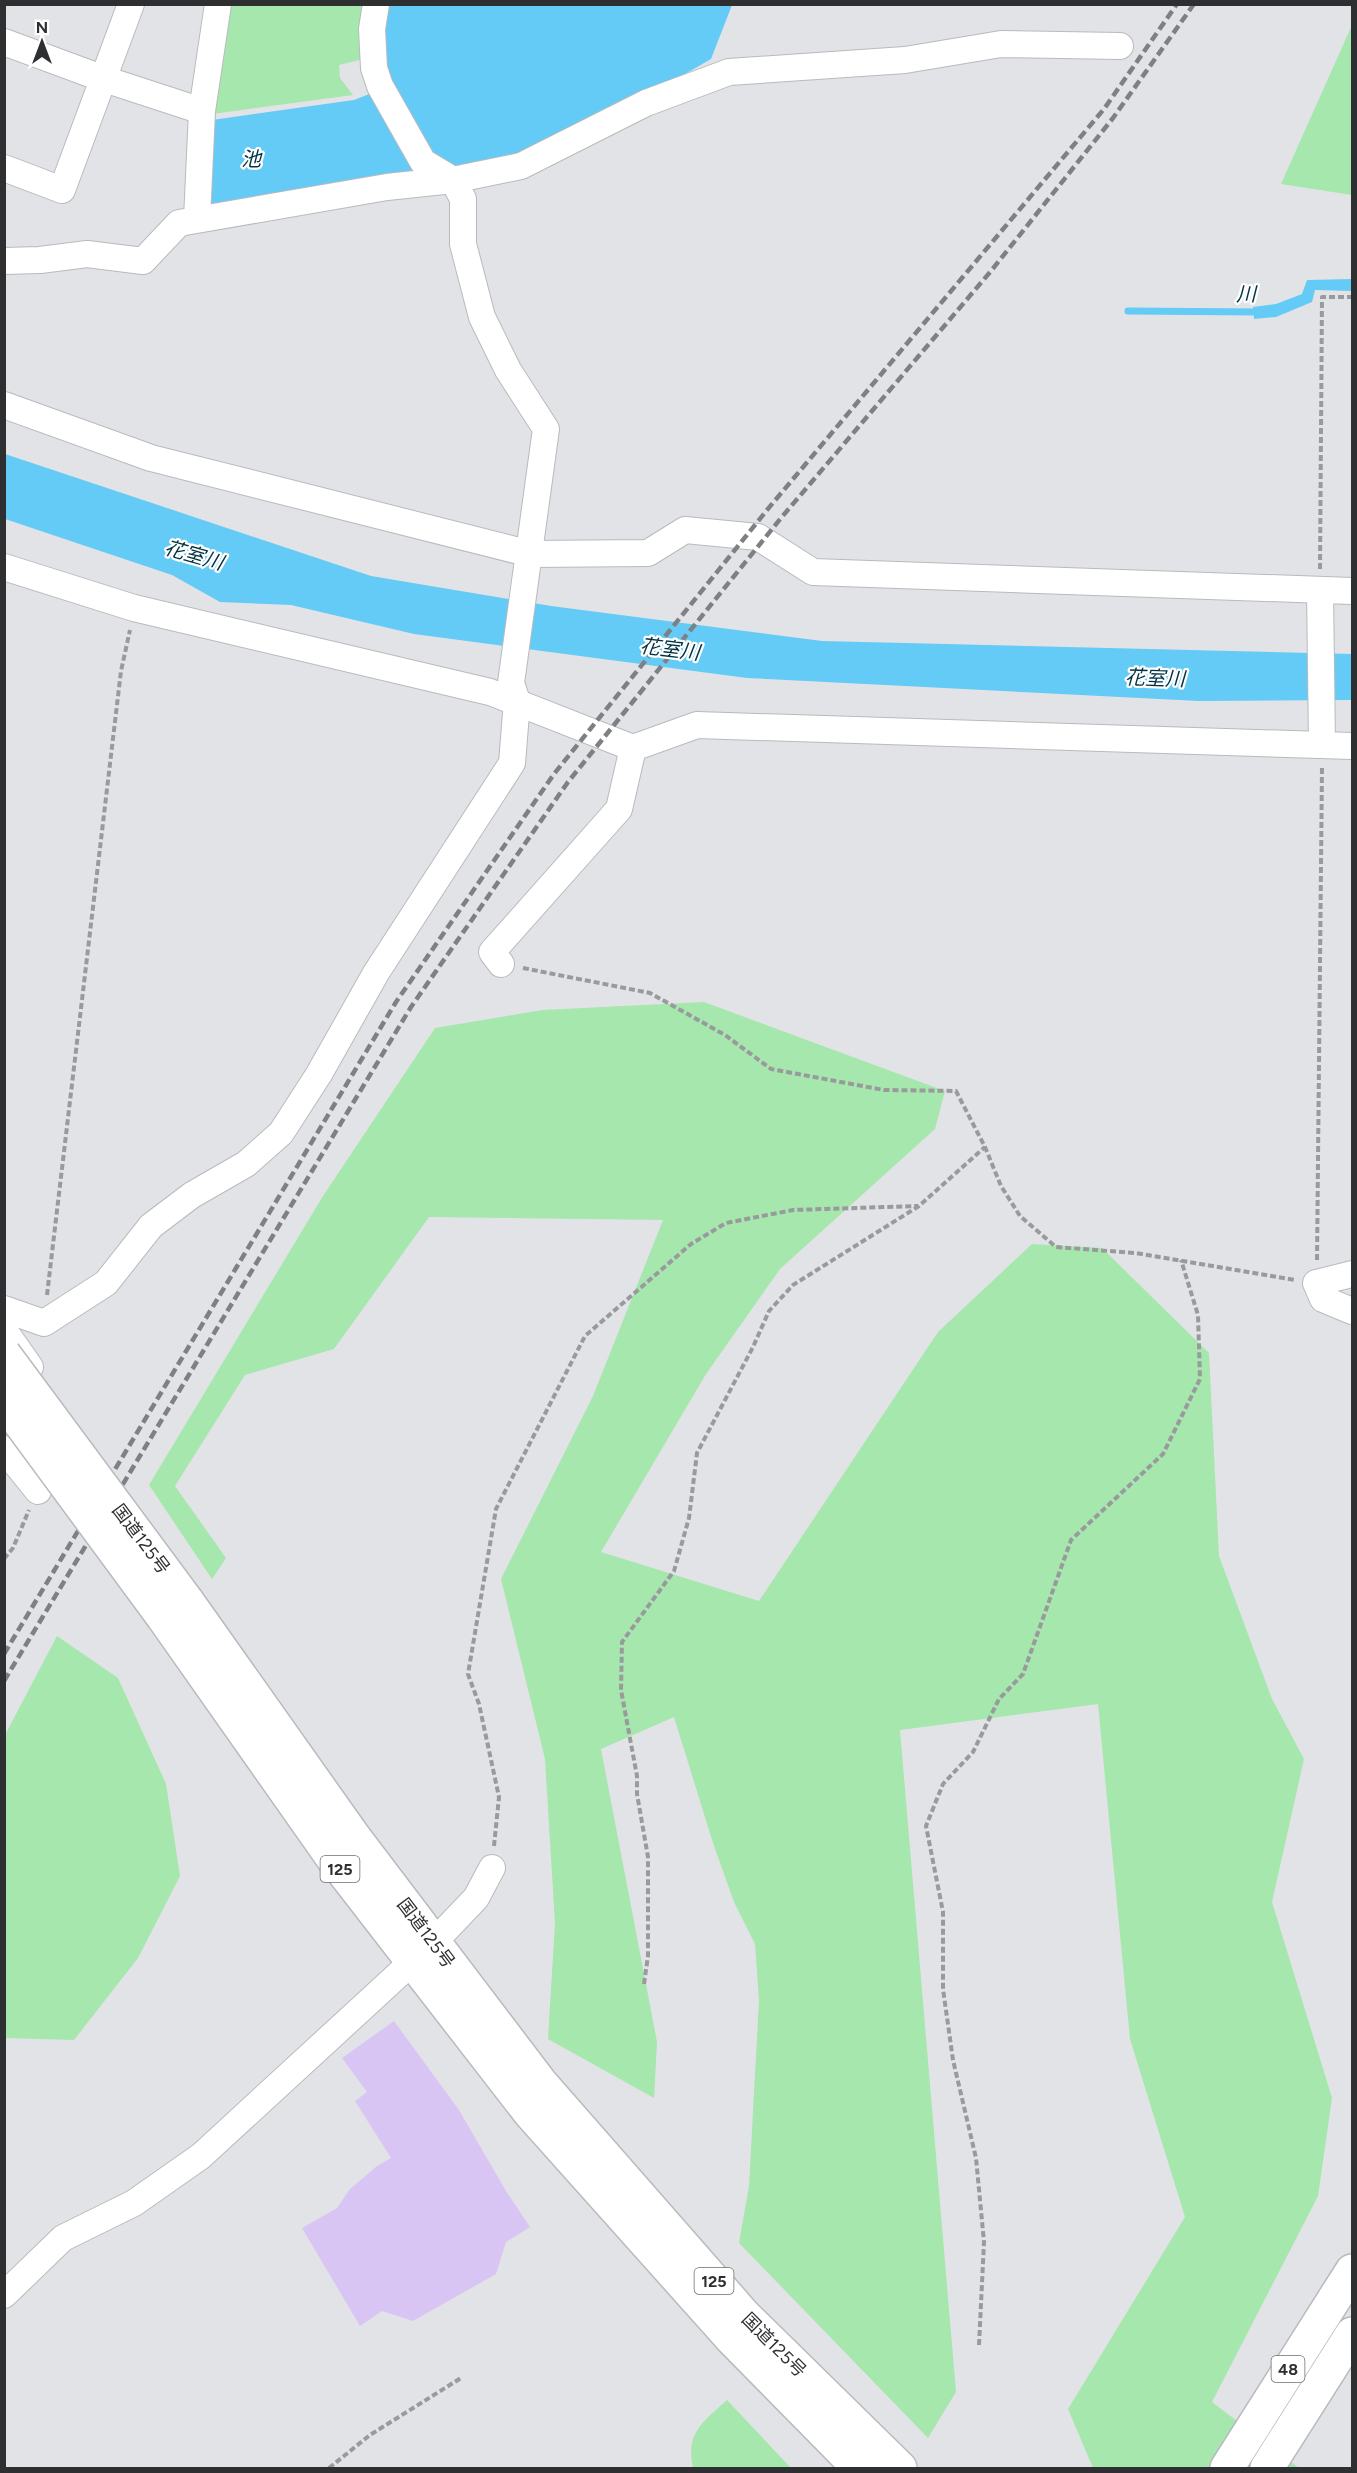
<svg xmlns="http://www.w3.org/2000/svg" width="1357" height="2473" viewBox="0 0 1357 2473" font-family="Figtree,'Noto Sans JP',sans-serif">
  <style>
    .green { fill: #a5e7ad }
    .water { fill: #63cbf5 }
    .lines { fill: none; stroke-linecap: round; stroke-linejoin: round }
    .stream { stroke: #63cbf5; stroke-width: 7 }
    .building { fill: #d9c5f4 }
    .minor-casing { stroke: #b9babe; stroke-width: 28 }
    .major-casing { stroke: #b9babe; stroke-width: 36 }
    .highway-casing { stroke: #b9babe; stroke-width: 36 }
    .path { stroke: #999a9c; stroke-width: 4; stroke-dasharray: 6 3; stroke-linecap: butt }
    .minor { stroke: #fff; stroke-width: 26 }
    .major { stroke: #fff; stroke-width: 33 }
    .highway { stroke: #fff; stroke-width: 33 }
    .rail { stroke: #7f8083; stroke-width: 4.5; stroke-dasharray: 9 4.5; stroke-linecap: butt }
    .highway-bridge-casing { stroke: #b9babe; stroke-width: 36; stroke-linecap: butt }
    .highway-bridge { stroke: #fff; stroke-width: 33 }
    .labels { text-anchor: middle; stroke-width: 4.5; stroke-linejoin: round; paint-order: stroke }
    .shield { fill: #fff; stroke: #6d6d6e; stroke-width: 1.5 }
    .shield-label { font-size: 16px; font-weight: bold; fill: #2e2f30 }
    .street-label { font-size: 18px; fill: #2e2f30; stroke: #fff }
    .water-label { font-size: 20px; font-style: italic; fill: #003243; stroke: #fff }
  </style>
  <rect width="100%" height="100%" fill="#e2e3e7"/>
  <path class="green" d="M 227,5 L 370,5 L 372,57 L 339,65 L 340,78 L 353,95 L 212,114 Z
    M 1352,25 L 1352,195 L 1281,184 Z
    M 704,1002 L 945,1091 L 935,1129 L 780,1269 L 706,1374 L 601,1552 L 759,1601 L 938,1332 L 1032,1244 L 1102,1248 L 1209,1353 L 1219,1556 L 1272,1699 L 1304,1759 L 1272,1902 L 1332,2098 L 1318,2196 L 1212,2402 L 1299,2468 L 1093,2468 L 1068,2409 L 1185,2217 L 1130,2039 L 1098,1704 L 900,1730 L 956,2392 L 928,2438 L 739,2243 L 749,2186 L 759,2000 L 755,1944 L 734,1902 L 713,1843 L 674,1717 L 601,1749 L 657,2042 L 654,2098 L 548,2039 L 555,1923 L 545,1759 L 501,1579 L 593,1396 L 663,1220 L 429,1217 L 334,1349 L 245,1375 L 175,1486 L 226,1558 L 212,1579 L 149,1485 L 323,1196 L 435,1028 L 543,1010 Z
    M 57,1636 L 118,1678 L 166,1784 L 180,1876 L 138,1958 L 74,2040 L 5,2038 L 5,1735 Z
    M 727,2400 L 791,2468 L 693,2468 C 685,2433 703,2422 727,2400 Z"/>
  <path class="water" d="M 381,5 L 732,5 L 711,59 L 645,97 L 520,161 L 453,174 L 428,159 L 386,85 Z
    M 377,91 L 439,177 L 202,214 L 212,120 L 354,100 Z
    M 1352,279 L 1352,291 L 1315,290 L 1312,302 L 1276,317 L 1254,319 L 1253,307 L 1276,304 L 1302,294 L 1307,280 Z
    M 5,454 L 371,576 L 551,606 L 822,641 L 1352,654 L 1352,700 L 1199,701 L 747,678 L 414,634 L 291,605 L 220,602 L 172,575 L 5,519 Z"/>
  <g class="lines">
    <path class="stream" d="M 1128,311 L 1260,312"/>
  </g>
  <path class="building" d="M 394,2021 L 459,2110 L 506,2191 L 530,2227 L 506,2242 L 496,2274 L 413,2321 L 382,2311 L 360,2326 L 302,2228 L 337,2208 L 350,2189 L 377,2166 L 391,2158 L 355,2101 L 367,2092 L 342,2058 Z"/>
  <g class="lines">
    <defs>
      <path id="minor" d="M 4,42 L 104,79 L 202,111 L 197,219
        M 202,111 L 218,4
        M 4,168 L 62,190 L 131,4
        M 4,261 L 40,260 L 87,254 L 143,261 L 179,223 L 387,187 L 453,180 L 521,166 L 646,103 L 729,72 L 905,60 L 1001,44 L 1120,46
        M 4,405 L 151,458 L 531,554 L 648,553 L 685,530 L 758,537 L 813,572 L 1352,591
        M 4,567 L 134,608 L 490,692 L 633,748
        M 1320,590 L 1322,745
        M 501,964 L 492,952 L 619,809 L 633,748 L 697,725 L 1352,746
        M 1352,1274 L 1316,1283 L 1323,1299 L 1352,1311
        M 4,1309 L 44,1323 L 106,1283 L 151,1226 L 192,1195 L 246,1164 L 281,1133 L 319,1074 L 376,973 L 512,763 L 517,701 L 511,683 L 546,429 L 508,370 L 482,317 L 463,244 L 463,199 L 453,180 L 423,162 L 380,86 L 374,68 L 372,29 L 376,4
        M 4,1330 L 30,1367
        M 4,1449 L 38,1491
        M 434,1942 L 476,1898 L 492,1868
        M 4,2295 L 63,2238 L 134,2203 L 201,2156 L 412,1962"/>
      <path id="major" d="M 1227,2468 L 1352,2271
        M 1267,2468 L 1352,2334"/>
      <path id="highway" d="M 187,1601 L 354,1837 L 540,2082 L 744,2315 L 900,2468
        M 163,1617 L 334,1860 L 530,2113 L 732,2339 L 859,2468"/>
    </defs>
    <use href="#minor" class="minor-casing"/>
    <use href="#major" class="major-casing"/>
    <use href="#highway" class="highway-casing"/>
    <path class="path" d="M 1320,569 L 1322,297 L 1352,297
      M 523,968 L 650,993 L 725,1035 L 771,1069 L 884,1090 L 956,1091 L 985,1147 L 1001,1186 L 1020,1216 L 1056,1247 L 1135,1253 L 1295,1280
      M 1317,1260 L 1322,767
      M 47,1295 L 121,671 L 130,630
      M 4,1559 L 13,1548 L 29,1510
      M 494,1846 L 499,1797 L 479,1704 L 468,1674 L 496,1509 L 585,1336 L 691,1244 L 726,1223 L 793,1210 L 918,1206
      M 644,1984 L 648,1956 L 648,1857 L 637,1794 L 637,1776 L 621,1690 L 622,1642 L 674,1571 L 689,1518 L 697,1453 L 753,1347 L 769,1311 L 793,1285 L 919,1206 L 985,1147
      M 979,2345 L 984,2242 L 976,2158 L 953,2060 L 943,1989 L 943,1912 L 926,1826 L 943,1784 L 973,1752 L 999,1699 L 1023,1674 L 1071,1540 L 1163,1454 L 1200,1379 L 1198,1315 L 1181,1260
      M 329,2468 L 370,2435 L 461,2378"/>
    <use href="#minor" class="minor"/>
    <use href="#major" class="major"/>
    <use href="#highway" class="highway"/>
    <path class="rail" d="M 4,1654 L 396,1002 L 554,774 L 767,510 L 1104,109 L 1177,4
      M 4,1681 L 411,1007 L 568,782 L 781,518 L 991,271 L 1113,118 L 1194,4"/>
    <defs>
      <path id="highway-bridge" d="M 4,1354 L 187,1601
        M 4,1401 L 163,1617"/>
    </defs>
    <use href="#highway-bridge" class="highway-bridge-casing"/>
    <use href="#highway-bridge" class="highway-bridge"/>
  </g>
  <g class="labels">
    <g class="shield">
      <rect x="320.5" y="1856" width="39" height="26" rx="4.5"/>
      <rect x="694.5" y="2268" width="39" height="26" rx="4.5"/>
      <rect x="1271.5" y="2356" width="33" height="26" rx="4.5"/>
    </g>
    <g class="shield-label">
      <text x="340" y="1875">125</text>
      <text x="714" y="2287">125</text>
      <text x="1288" y="2375">48</text>
    </g>
    <g class="street-label">
      <text transform="translate(141 1539) rotate(53)" y="6">国道125号</text>
      <text transform="translate(426 1933) rotate(53)" y="6">国道125号</text>
      <text transform="translate(774 2345) rotate(45)" y="6">国道125号</text>
    </g>
    <g class="water-label">
      <text x="251" y="166">池</text>
      <text x="1246" y="301">川</text>
      <text transform="translate(194 555) rotate(16)" y="7">花室川</text>
      <text transform="translate(670 649) rotate(7)" y="7">花室川</text>
      <text transform="translate(1155 678) rotate(2)" y="7">花室川</text>
    </g>
  </g>
  <rect width="1357" height="2473" fill="none" stroke="#2e2f30" stroke-width="12"/>
  <g transform="translate(42 42)" stroke="#ffffff" stroke-width="4.5" paint-order="stroke">
  <path d="M0-4.5L10 22L0 15L-10 22Z" fill="#2e2f30"/>
  <text y="-9" font-size="16" font-weight="bold" text-anchor="middle" fill="#2e2f30">N</text>
  </g>
</svg>
